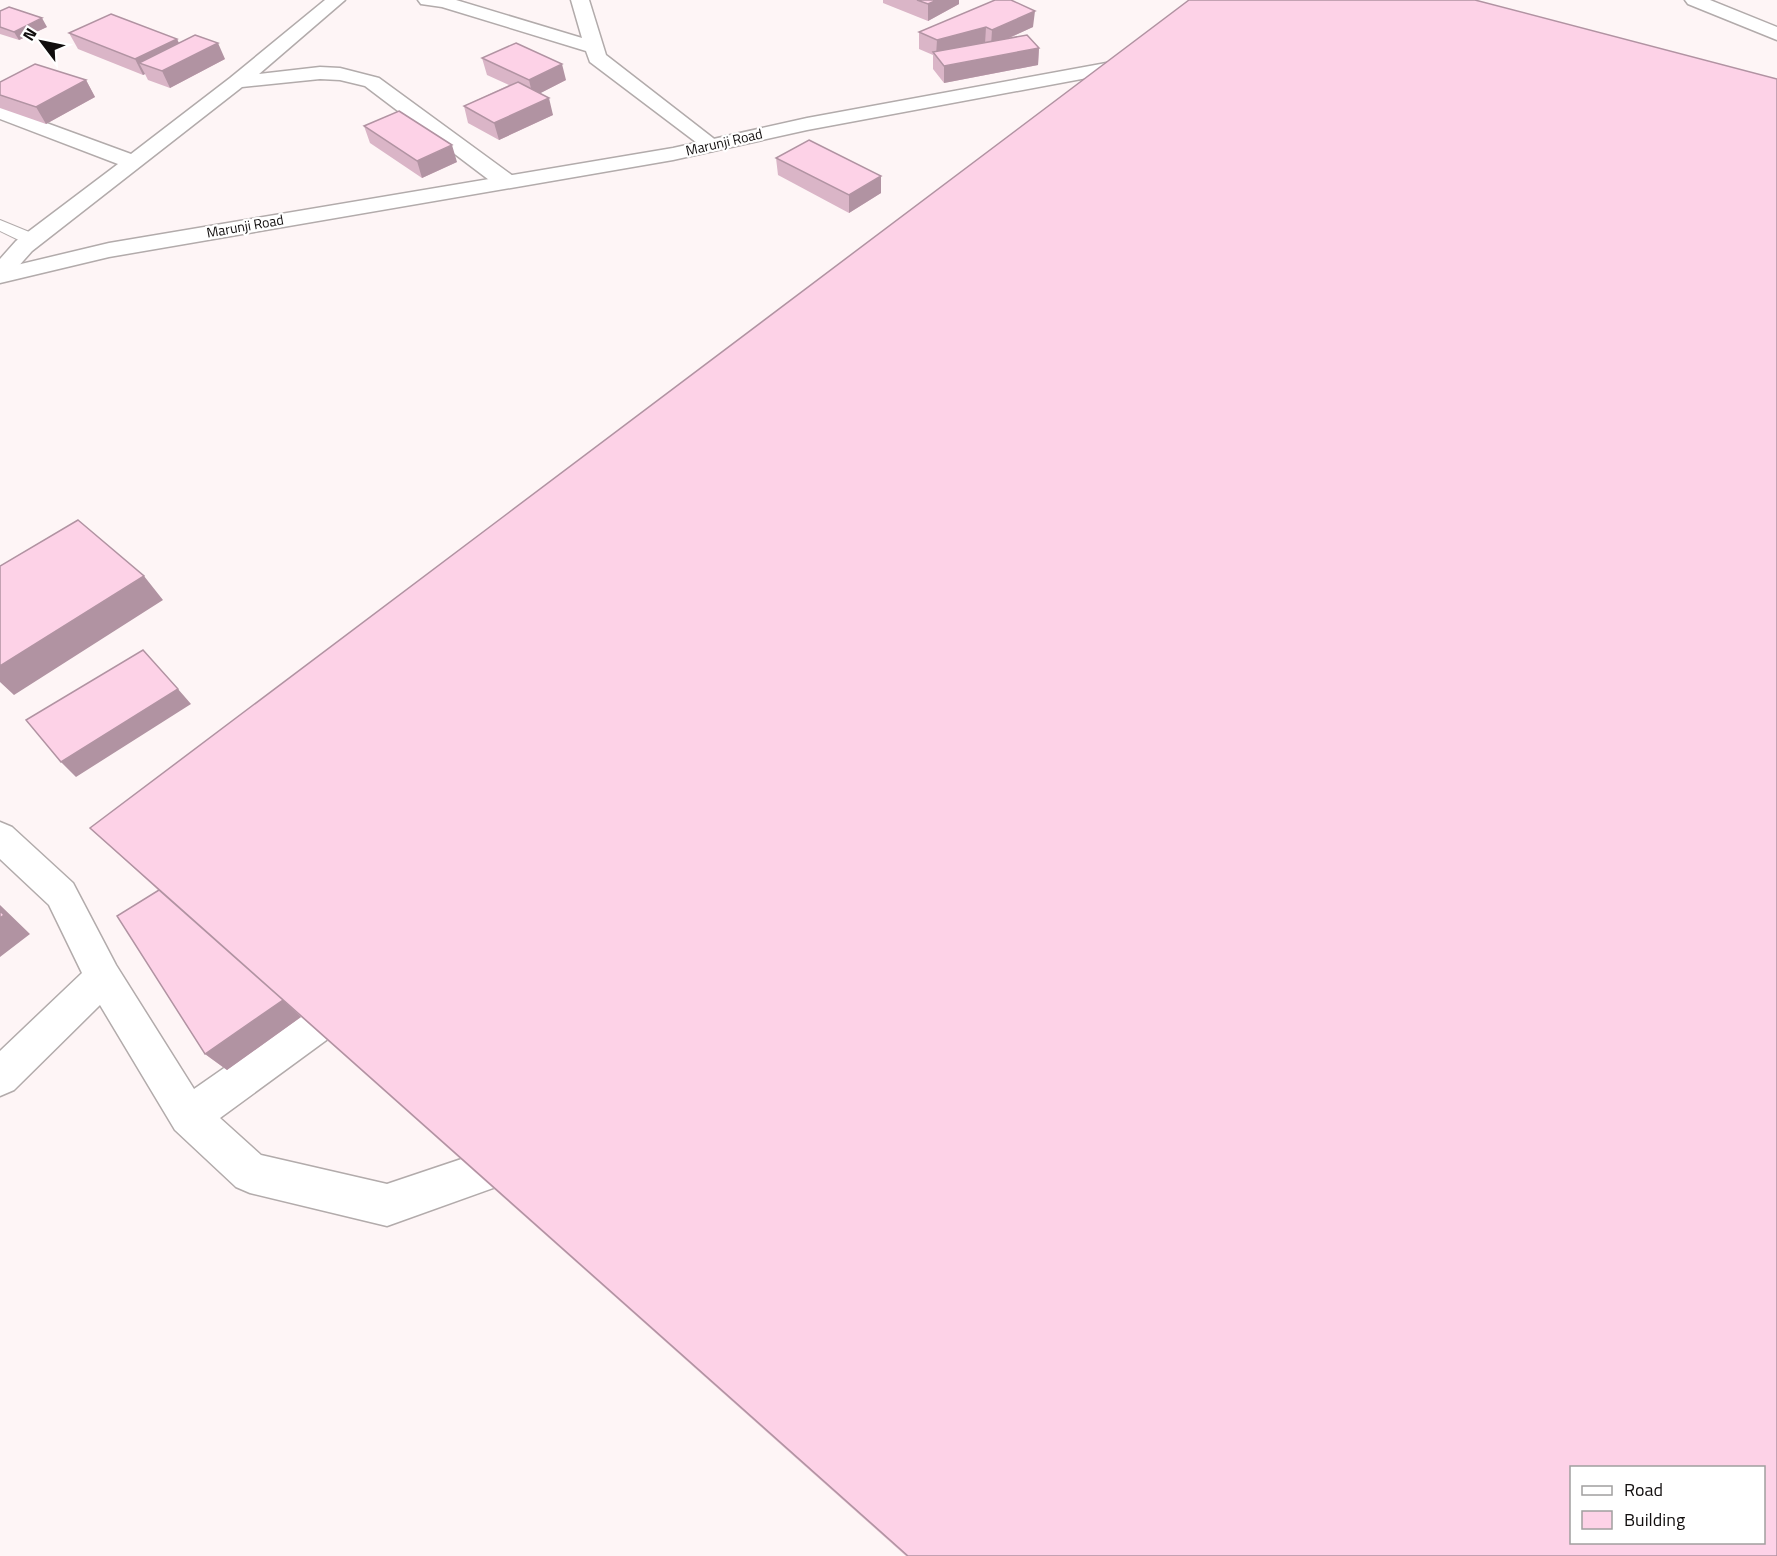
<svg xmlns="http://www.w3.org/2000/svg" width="1777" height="1556" viewBox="0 0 1777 1556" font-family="'Titillium Web',sans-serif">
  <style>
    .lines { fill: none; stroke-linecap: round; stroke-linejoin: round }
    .service-casing { stroke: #b2abab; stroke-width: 2 }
    .minor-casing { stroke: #b2abab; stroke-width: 3 }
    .tertiary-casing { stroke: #b2abab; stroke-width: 3 }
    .service { fill: #fff; fill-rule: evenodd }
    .minor { fill: #fff; fill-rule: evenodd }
    .tertiary { fill: #fff; fill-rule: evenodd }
    .wall { fill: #dab5c7 }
    .shaded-wall { fill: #b193a2 }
    .building { fill: #fdd2e7; stroke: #b193a2; stroke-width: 1.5; fill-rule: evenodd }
    .labels { text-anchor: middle; stroke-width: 4.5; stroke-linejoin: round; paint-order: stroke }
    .far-street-label { font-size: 14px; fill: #110e0e; stroke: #fff }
  </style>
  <rect width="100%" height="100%" fill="#fef5f6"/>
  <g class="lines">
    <defs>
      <path id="service" d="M 0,220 L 39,236 L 42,240 L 39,244 L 27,244 L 0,231 Z"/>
      <path id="minor" d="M 325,0 L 345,0 L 259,74 L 320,67 L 340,68 L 379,78 L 513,176 L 516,181 L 513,186 L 505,187 L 497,186 L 365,86 L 340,80 L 320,79 L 242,87 L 32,251 L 8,278 L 0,280 L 0,259 L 16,241 L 118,164 L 0,119 L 0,106 L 131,154 L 230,78 Z
        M 418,0 L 456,0 L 582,38 L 571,0 L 589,0 L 606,55 L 722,145 L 719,149 L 712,151 L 705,149 L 590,62 L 586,51 L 442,7 L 421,4 Z
        M 1685,0 L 1710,0 L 1777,27 L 1777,40 L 1688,4 Z
        M 0,822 L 12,827 L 73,883 L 116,965 L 194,1089 L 336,990 L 349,985 L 362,990 L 368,1002 L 362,1014 L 220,1118 L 261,1155 L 387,1184 L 521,1139 L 535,1145 L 541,1159 L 535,1173 L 387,1226 L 250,1193 L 236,1187 L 175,1130 L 100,1005 L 14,1090 L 0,1096 L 0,1051 L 82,973 L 49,905 L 0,859 Z"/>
      <path id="tertiary" d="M 1139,57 L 1146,59 L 1149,63 L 1146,67 L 807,130 L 673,160 L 109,257 L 0,283 L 0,269 L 109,243 L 673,148 L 807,118 Z"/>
    </defs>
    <use href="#service" class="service-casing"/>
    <use href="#minor" class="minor-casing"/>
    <use href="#tertiary" class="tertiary-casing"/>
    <use href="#service" class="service"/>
    <use href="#minor" class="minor"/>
    <use href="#tertiary" class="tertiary"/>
  </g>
  <path class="wall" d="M 883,0 L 959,0 L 959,4 L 928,21 L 883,3 Z
    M 995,0 L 1033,27 L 1007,39 L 1039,48 L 1038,65 L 944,83 L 933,69 L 933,55 L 919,49 L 919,32 Z
    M 0,11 L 47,27 L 19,40 L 0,34 Z
    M 69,33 L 177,39 L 179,43 L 225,59 L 170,88 L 148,80 L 145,74 L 143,75 L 78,49 Z
    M 482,58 L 566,80 L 540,93 L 553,115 L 499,140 L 468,123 L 464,106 L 509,85 L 487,75 Z
    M 86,80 L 95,97 L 46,124 L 0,108 L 0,82 Z
    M 364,126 L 457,162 L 422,178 L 370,143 Z
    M 776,158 L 881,176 L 881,193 L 849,213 L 778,175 Z
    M 90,828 L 1777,1556 L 906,1556 L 301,1017 L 227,1070 L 205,1054 L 158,890 Z"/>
  <path class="shaded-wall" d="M 937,0 L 959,0 L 959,4 L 928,21 L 928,4 Z
    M 1035,11 L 1033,27 L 991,46 L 992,30 Z
    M 42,18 L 47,27 L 19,40 L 14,32 Z
    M 986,27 L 985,44 L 936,56 L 937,40 Z
    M 177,39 L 184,55 L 139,63 L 145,74 L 143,75 L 135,59 Z
    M 218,43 L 225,59 L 170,88 L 162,71 Z
    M 1039,48 L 1038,65 L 944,83 L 944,66 Z
    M 562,64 L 566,80 L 533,97 L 529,80 Z
    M 86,80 L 95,97 L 46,124 L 36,107 Z
    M 549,98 L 553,115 L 499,140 L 494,123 Z
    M 452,145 L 457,162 L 422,178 L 417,161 Z
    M 881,176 L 881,193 L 849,213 L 849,195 Z
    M 144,576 L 163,600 L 14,695 L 0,682 L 0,666 Z
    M 178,689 L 191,704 L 76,777 L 61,762 Z
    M 0,905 L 30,934 L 0,957 Z
    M 283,1000 L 301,1017 L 227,1070 L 205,1054 Z"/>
  <path class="building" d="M 917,0 L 937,0 L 928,4 Z
    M 995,0 L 1011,0 L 1035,11 L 992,30 L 986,27 L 937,40 L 919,32 Z
    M 1189,0 L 1475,0 L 1777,79 L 1777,1556 L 908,1556 L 90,828 ZM 1572,1467 L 1764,1467 L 1764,1542 L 1572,1542 Z
    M 9,7 L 42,18 L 14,32 L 0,27 L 0,11 Z
    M 111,14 L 177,39 L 135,59 L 69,33 Z
    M 195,35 L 218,43 L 162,71 L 139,63 Z
    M 1027,35 L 1039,48 L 944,66 L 933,52 Z
    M 516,43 L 562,64 L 529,80 L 482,58 Z
    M 35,64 L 86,80 L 36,107 L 0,95 L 0,82 Z
    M 518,82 L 549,98 L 494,123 L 464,106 Z
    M 399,111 L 452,145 L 417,161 L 364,126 Z
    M 809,140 L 881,176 L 849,195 L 776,158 Z
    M 78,520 L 144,576 L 0,666 L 0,566 Z
    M 143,650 L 178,689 L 61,762 L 26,720 Z
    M 159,890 L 283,1000 L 205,1054 L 117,916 Z
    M 0,911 L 4,915 L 0,918 Z"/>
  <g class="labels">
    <g class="far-street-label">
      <text transform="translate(724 142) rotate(-13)" y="5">Marunji Road</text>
      <text transform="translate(245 226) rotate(-10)" y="5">Marunji Road</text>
    </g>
  </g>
  <rect x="1570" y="1466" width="195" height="78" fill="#ffffff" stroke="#a09f9f" stroke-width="1.5"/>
  <rect x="1582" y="1486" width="30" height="9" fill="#ffffff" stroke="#a09f9f" stroke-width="1.5"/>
  <text x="1624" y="1496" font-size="18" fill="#110e0e">Road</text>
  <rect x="1582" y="1511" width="30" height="18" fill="#fdd2e7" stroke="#a09f9f" stroke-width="1.5"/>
  <text x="1624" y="1526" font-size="18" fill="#110e0e">Building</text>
  <g transform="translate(42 42) rotate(302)" stroke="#ffffff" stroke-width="4.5" paint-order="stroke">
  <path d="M0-4.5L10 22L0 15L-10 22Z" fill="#110e0e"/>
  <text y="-9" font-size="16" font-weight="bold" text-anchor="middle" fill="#110e0e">N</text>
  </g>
</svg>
